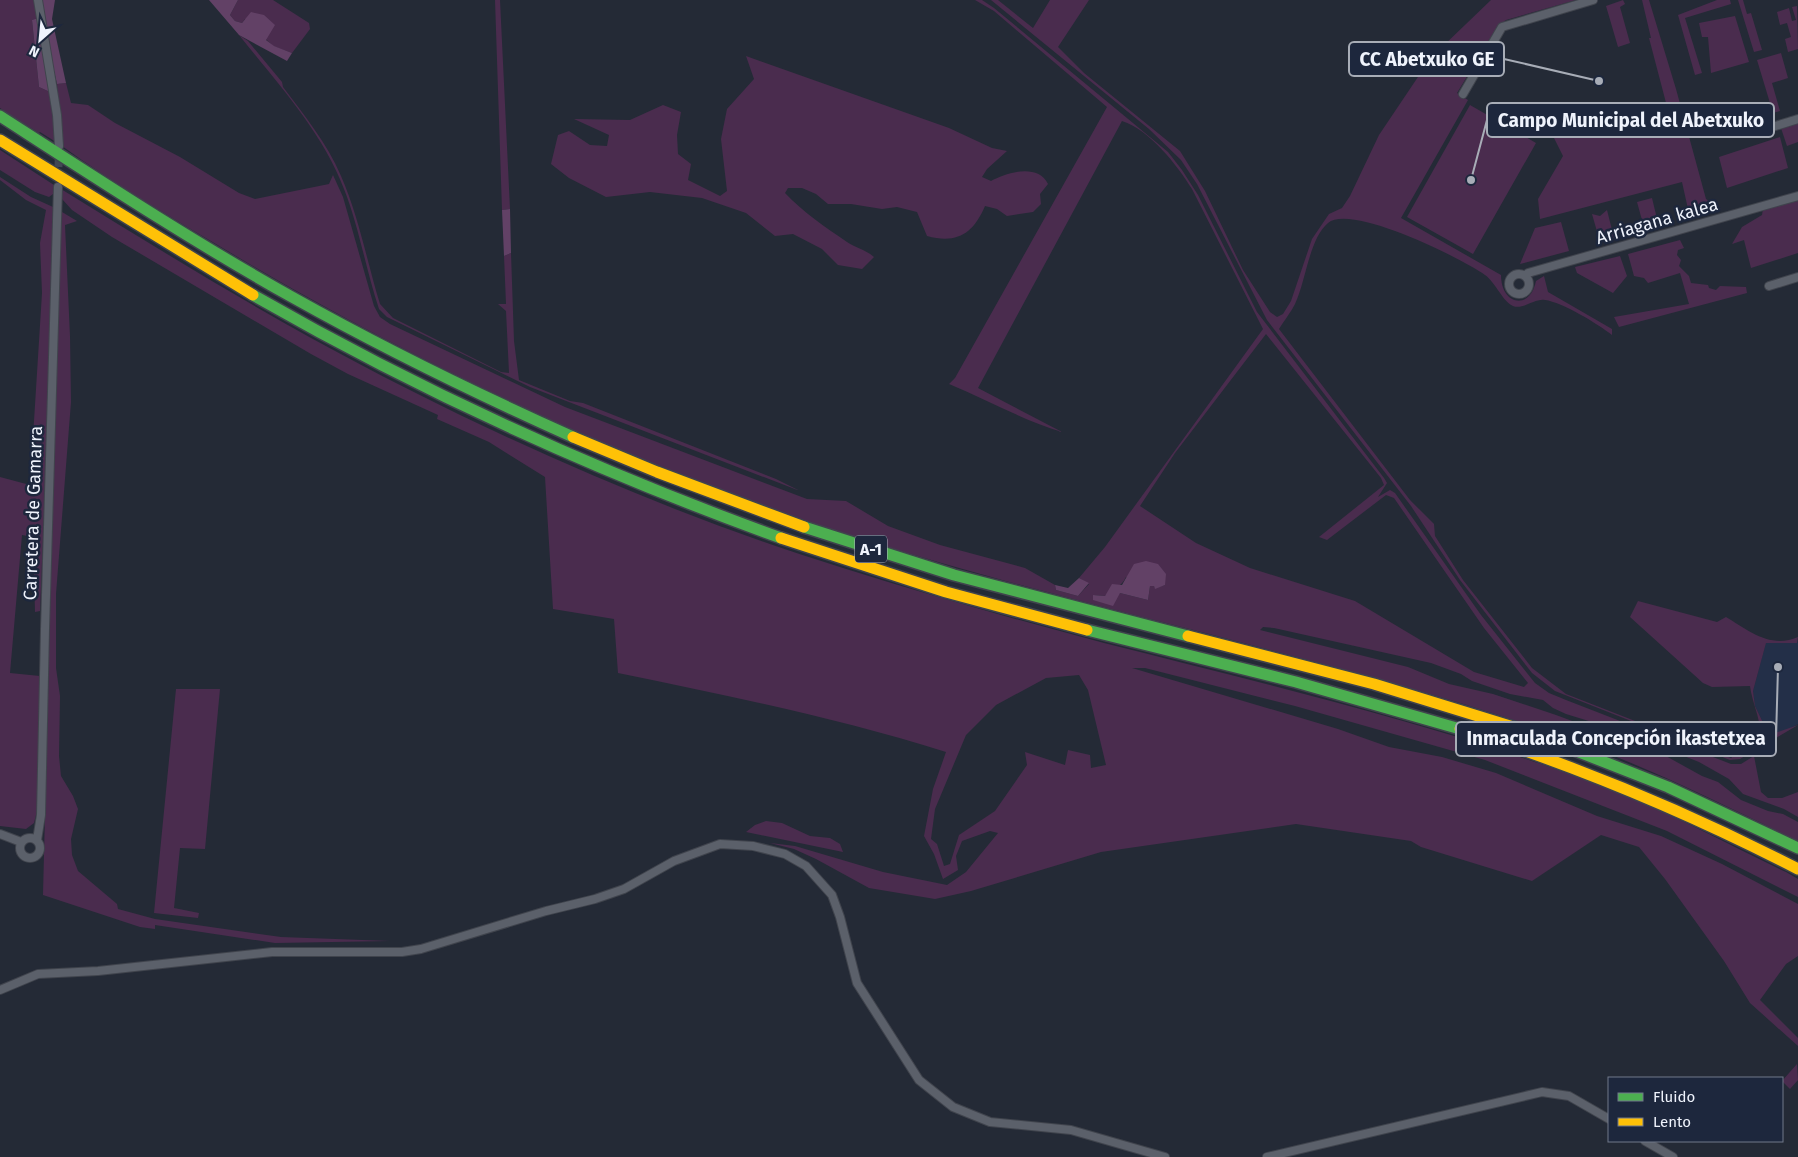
<svg xmlns="http://www.w3.org/2000/svg" width="1798" height="1157" viewBox="0 0 1798 1157" font-family="'Fira Sans',sans-serif">
  <style>
    .built { fill: #232f48 }
    .green { fill: #4a2c4e; fill-rule: evenodd }
    .forest { fill: #624166 }
    .lines { fill: none; stroke-linecap: round; stroke-linejoin: round }
    .street-tunnel { stroke: #424854; stroke-width: 8; stroke-dasharray: 8 4; stroke-linecap: butt }
    .street-casing { stroke: #40444d; stroke-width: 10 }
    .fast-casing { stroke: #40444d; stroke-width: 14 }
    .slow-casing { stroke: #40444d; stroke-width: 14 }
    .street { stroke: #5b606a; stroke-width: 8 }
    .fast { stroke: #4caf50; stroke-width: 11 }
    .slow { stroke: #ffc107; stroke-width: 11 }
    .labels { text-anchor: middle; stroke-width: 5; stroke-linejoin: round; paint-order: stroke }
    .shield { fill: #1d273d; stroke: #b0b6c3; stroke-width: 1 }
    .shield-label { font-size: 16px; font-weight: bold; fill: #eff3fc }
    .street-label { font-size: 18px; fill: #eff3fc; stroke: #1d273d }
    .leader { fill: none; stroke: #a8adb7; stroke-width: 2 }
    .callout-dot { fill: #a8adb7; stroke: #1d273d; stroke-width: 2 }
    .callout { fill: #1d273d; stroke: #a8adb7; stroke-width: 2 }
    .callout-label { font-size: 19px; text-anchor: middle; font-weight: bold; fill: #eff3fc }
  </style>
  <rect width="100%" height="100%" fill="#242a36"/>
  <path class="built" d="M 1798,640 L 1798,724 L 1784,732 L 1769,735 L 1755,706 L 1753,691 L 1766,642 L 1797,643 Z"/>
  <path class="green" d="M 0,0 L 35,0 L 38,18 L 32,20 L 39,87 L 50,92 L 56,142 L 40,132 L 39,133 L 0,108 Z
    M 238,0 L 273,0 L 309,23 L 310,29 L 292,53 L 273,46 L 245,19 L 242,23 L 235,21 L 230,15 Z
    M 495,0 L 500,0 L 510,209 L 502,210 Z
    M 975,0 L 982,0 L 994,8 L 1168,152 L 1182,170 L 1198,195 L 1257,312 L 1384,478 L 1387,483 L 1378,497 L 1390,490 L 1395,493 L 1481,615 L 1535,683 L 1549,693 L 1566,700 L 1731,764 L 1741,764 L 1754,756 L 1761,792 L 1768,798 L 1782,798 L 1798,792 L 1798,817 L 1784,809 L 1743,794 L 1729,779 L 1699,762 L 1618,730 L 1566,714 L 1553,708 L 1543,700 L 1510,694 L 1472,681 L 1461,674 L 1431,663 L 1274,628 L 1263,627 L 1260,630 L 1408,667 L 1449,684 L 1493,694 L 1556,715 L 1664,755 L 1702,776 L 1718,782 L 1741,800 L 1768,811 L 1783,814 L 1798,822 L 1798,841 C 1716,801 1634,760 1547,731 C 1323,655 1091,611 865,540 C 649,472 441,376 246,262 C 184,225 120,188 62,146 L 57,84 L 66,83 L 71,103 L 88,105 L 115,123 L 180,157 L 239,193 L 255,199 L 329,184 L 333,175 L 343,197 L 374,306 L 380,317 L 390,324 L 565,407 L 807,499 L 846,501 L 888,526 L 940,545 L 1025,568 L 1055,585 L 1056,590 L 1078,596 L 1089,584 L 1079,578 L 1105,547 L 1263,329 L 1192,189 C 1177,165 1150,130 1122,121 L 978,388 L 1062,432 C 1023,420 987,400 949,384 L 955,378 L 1107,107 L 994,11 ZM 1266,334 L 1381,478 L 1384,485 L 1319,537 L 1327,540 L 1386,495 L 1394,498 L 1484,628 L 1528,683 L 1524,687 L 1474,672 L 1355,601 L 1250,568 L 1196,543 L 1140,506 L 1175,453 ZM 1126,577 L 1165,585 L 1155,588 L 1154,586 L 1150,586 L 1148,600 L 1120,593 L 1093,600 L 1093,595 L 1105,596 C 1112,588 1121,588 1126,577 Z
    M 991,0 L 998,0 L 1033,28 L 1050,0 L 1089,0 L 1058,47 L 1084,73 L 1180,151 L 1205,191 L 1243,270 L 1270,312 L 1277,317 L 1283,314 L 1291,301 L 1312,239 L 1329,214 L 1342,208 L 1350,196 L 1379,135 L 1424,68 L 1441,48 L 1491,0 L 1576,0 L 1506,20 L 1497,27 L 1457,93 L 1468,100 L 1401,218 L 1501,275 C 1501,305 1530,311 1536,281 L 1544,276 L 1548,292 L 1612,329 L 1612,335 C 1598,324 1562,302 1545,300 C 1535,298 1523,310 1513,306 C 1503,302 1496,283 1485,275 C 1463,259 1351,203 1328,223 C 1309,239 1306,281 1295,304 C 1291,312 1284,321 1279,329 L 1410,500 L 1434,524 L 1435,536 L 1463,580 L 1532,668 L 1566,694 L 1717,753 L 1731,758 L 1760,732 C 1760,717 1752,702 1750,686 L 1712,687 L 1703,683 L 1630,617 L 1638,601 L 1717,622 L 1726,617 C 1749,631 1771,649 1798,637 L 1797,643 L 1766,643 L 1753,691 L 1755,706 L 1769,735 L 1798,725 L 1740,759 L 1730,760 L 1555,691 L 1532,673 L 1460,580 L 1411,506 L 1267,320 L 1197,184 L 1181,160 L 1149,129 Z
    M 1623,0 L 1625,4 L 1620,7 L 1630,43 L 1618,47 L 1606,6 Z
    M 1642,0 L 1649,0 L 1676,89 L 1706,199 L 1721,209 L 1690,218 L 1682,182 L 1540,219 L 1538,199 L 1563,156 L 1554,138 L 1551,123 L 1569,115 L 1574,131 L 1661,105 L 1670,118 L 1649,38 L 1651,38 Z
    M 1717,0 L 1730,0 L 1731,4 L 1685,18 L 1702,73 L 1695,75 L 1678,15 Z
    M 1738,0 L 1743,0 L 1747,14 L 1751,13 L 1762,50 L 1754,52 Z
    M 1797,6 L 1798,49 L 1788,52 L 1785,39 L 1791,37 L 1787,23 L 1780,25 L 1777,12 L 1789,8 L 1792,21 L 1796,20 L 1792,7 Z
    M 1735,16 L 1749,62 L 1711,73 L 1708,37 L 1702,37 L 1699,23 Z
    M 239,35 L 248,41 L 282,82 L 283,87 C 304,115 327,143 341,176 C 359,217 367,262 380,304 L 393,318 L 501,372 L 509,373 L 506,311 L 498,304 L 506,304 L 504,256 L 511,253 L 514,341 L 519,380 L 570,401 L 583,403 L 776,479 L 800,491 L 530,387 L 387,317 L 379,309 C 366,270 359,227 344,189 C 322,131 277,83 239,35 Z
    M 1781,53 L 1788,78 L 1772,83 L 1780,111 L 1773,113 L 1757,60 Z
    M 746,56 L 949,128 L 992,148 L 1007,151 L 987,169 L 982,177 L 991,181 C 1007,172 1038,163 1048,184 L 1040,194 L 1041,204 L 1033,212 L 1007,216 L 997,209 L 985,206 C 973,234 957,244 927,236 L 917,212 L 897,207 L 882,209 L 851,204 L 828,204 L 816,194 L 802,188 L 788,188 L 785,193 C 803,212 825,227 847,242 C 856,248 866,250 874,257 L 862,269 L 838,265 L 822,249 L 793,234 L 775,236 L 746,213 L 702,198 L 650,192 L 606,197 L 569,178 L 551,164 L 558,135 L 569,131 L 590,145 L 607,146 L 609,135 L 574,119 L 630,120 L 663,105 L 681,112 L 677,135 L 678,154 L 691,164 L 688,180 L 720,196 L 727,191 L 721,139 L 727,109 L 754,79 Z
    M 1470,105 L 1536,143 L 1473,254 L 1407,217 Z
    M 1798,122 L 1798,142 L 1787,146 L 1781,128 Z
    M 1780,137 L 1788,168 L 1727,188 L 1719,157 Z
    M 0,150 L 54,185 L 53,194 L 49,197 L 35,192 L 0,170 Z
    M 0,177 L 31,197 L 53,207 L 52,320 L 40,611 L 35,612 L 33,537 L 22,535 L 10,673 L 40,676 L 38,807 L 34,823 L 26,829 L 0,826 L 0,477 L 30,485 L 42,293 L 40,243 L 46,210 L 26,200 L 0,180 Z
    M 61,189 C 144,240 226,291 311,338 C 477,429 662,512 843,568 C 929,595 1017,620 1104,643 C 1274,686 1444,726 1608,788 C 1669,812 1727,844 1786,872 L 1798,879 L 1798,897 L 1667,831 L 1485,760 L 1295,706 L 1145,668 L 1132,668 L 1338,729 L 1389,747 L 1442,757 L 1496,773 L 1597,816 L 1661,836 L 1722,864 L 1798,904 L 1798,956 L 1786,964 L 1760,1000 L 1798,1038 L 1798,1046 L 1750,1003 L 1724,961 L 1665,879 L 1639,847 L 1601,835 L 1532,881 L 1421,847 L 1411,841 L 1296,824 L 1101,852 L 971,891 L 935,899 L 869,888 L 816,859 L 794,849 L 770,843 L 795,846 L 883,872 L 947,885 L 966,872 L 998,833 L 990,831 L 962,841 L 956,856 L 958,870 L 943,879 L 934,854 L 924,836 L 933,789 L 946,752 C 839,718 729,696 618,673 L 614,619 L 553,609 L 545,477 L 489,442 L 437,419 L 438,415 L 348,374 L 311,354 L 112,237 L 72,210 L 62,199 ZM 1079,675 L 1088,690 L 1106,765 L 1091,768 L 1090,755 L 1068,750 L 1065,765 L 1025,752 L 1027,765 L 995,811 L 959,835 L 950,864 L 944,866 L 937,844 L 931,839 L 935,809 L 966,735 L 996,705 L 1046,678 Z
    M 1652,198 L 1659,227 L 1645,231 L 1637,202 Z
    M 1798,200 L 1798,253 L 1751,268 L 1744,240 L 1732,244 L 1742,227 L 1762,215 L 1763,209 Z
    M 1607,210 L 1614,238 L 1600,242 L 1592,214 L 1600,216 Z
    M 62,212 L 77,221 L 65,225 L 70,336 L 71,402 L 56,594 L 56,668 L 60,696 L 59,756 L 61,776 L 73,796 L 78,809 L 71,839 L 72,855 L 78,871 L 117,904 L 118,909 L 155,919 L 281,937 L 390,941 L 275,943 L 155,925 L 155,929 L 140,927 L 43,895 L 60,214 Z
    M 1561,222 L 1569,251 L 1520,264 L 1535,228 Z
    M 1680,240 L 1684,248 L 1678,250 L 1677,255 L 1681,260 L 1679,266 L 1689,276 L 1691,283 L 1708,285 L 1709,288 L 1716,290 L 1720,286 L 1746,287 L 1747,293 L 1619,327 L 1614,317 L 1689,304 L 1680,273 L 1648,283 L 1644,278 L 1634,276 L 1628,254 Z
    M 1620,256 L 1627,276 L 1613,293 L 1577,273 L 1575,267 Z
    M 176,689 L 220,689 L 205,849 L 180,848 L 174,908 L 199,913 L 198,918 L 154,913 Z
    M 766,821 L 782,823 L 810,836 L 830,838 L 840,844 L 843,852 L 746,832 L 755,825 Z
    M 1797,1064 L 1798,1080 L 1790,1089 L 1782,1081 Z"/>
  <path class="forest" d="M 41,0 L 55,0 L 52,19 L 66,83 L 57,84 L 42,19 Z
    M 209,0 L 238,0 L 230,15 L 235,21 L 242,23 L 251,12 L 264,15 L 275,25 L 266,40 L 274,46 L 292,53 L 287,61 L 239,35 Z
    M 38,18 L 50,92 L 39,87 L 32,20 Z
    M 510,209 L 511,253 L 504,256 L 502,210 Z
    M 1146,561 L 1158,564 L 1166,574 L 1165,585 L 1155,589 L 1154,586 L 1150,586 L 1148,600 L 1120,593 L 1113,606 L 1093,600 L 1093,595 L 1105,596 L 1112,584 L 1122,585 L 1134,564 Z
    M 1079,578 L 1089,583 L 1078,596 L 1056,590 L 1055,585 L 1068,588 Z"/>
  <g class="lines">
    <path class="street-tunnel" d="M 58,179 L 59,153"/>
    <defs>
      <path id="street" d="M 38,0 L 57,115 L 59,146
        M 1463,94 L 1502,27 L 1593,0
        M 1753,133 L 1798,119
        M1509 284a10 10 0 1 1 20 0a10 10 0 1 1-20 0Z
        M 1526,276 L 1528,273 L 1798,196
        M 1769,286 L 1798,277
        M 0,834 L 21,842
        M20 848a10 10 0 1 1 20 0a10 10 0 1 1-20 0Z
        M 37,840 L 41,815 L 45,629 L 58,187
        M 0,990 L 38,974 L 98,971 L 272,952 L 402,952 L 421,949 L 546,911 L 595,899 L 624,889 L 674,861 L 720,844 L 753,846 L 785,854 L 806,866 L 832,895 L 840,917 L 857,983 L 919,1080 L 953,1107 L 990,1122 L 1071,1130 L 1165,1157
        M 1645,1141 L 1673,1157
        M 1267,1157 L 1542,1092 L 1569,1096 L 1609,1119"/>
      <path id="fast" d="M 0,116 C 96,178 192,241 292,297 C 383,348 477,394 573,437
        M 253,295 C 422,392 598,472 781,538
        M 804,527 L 954,575 L 1188,636
        M 1087,630 L 1296,682 L 1460,729
        M 1523,730 L 1668,787 L 1798,848"/>
      <path id="slow" d="M 0,140 L 253,295
        M 573,437 L 657,472 L 804,527
        M 781,538 L 946,592 L 1087,630
        M 1188,636 L 1374,684 L 1523,730
        M 1460,729 C 1577,766 1689,813 1798,869"/>
    </defs>
    <use href="#street" class="street-casing"/>
    <use href="#fast" class="fast-casing"/>
    <use href="#slow" class="slow-casing"/>
    <use href="#street" class="street"/>
    <use href="#fast" class="fast"/>
    <use href="#slow" class="slow"/>
  </g>
  <g class="labels">
    <rect class="shield" x="855" y="535.5" width="32" height="27" rx="4"/>
    <g class="shield-label">
      <text x="871" y="555">A-1</text>
    </g>
    <g class="street-label">
      <text transform="translate(1657 221) rotate(-16)" y="6">Arriagana kalea</text>
      <text transform="translate(33 513) rotate(-88)" y="6">Carretera de Gamarra</text>
    </g>
  </g>
  <path class="leader" d="M1599 81L1504 59M1471 180L1487 120M1778 667L1776 739"/>
  <g class="callout-dot">
    <circle cx="1599" cy="81" r="5"/>
    <circle cx="1471" cy="180" r="5"/>
    <circle cx="1778" cy="667" r="5"/>
  </g>
  <g class="callout">
    <rect x="1349" y="42" width="155" height="34" rx="5"/>
    <rect x="1487" y="103" width="287" height="34" rx="5"/>
    <rect x="1456" y="722" width="320" height="34" rx="5"/>
  </g>
  <g class="callout-label">
    <text x="1427" y="66">CC Abetxuko GE</text>
    <text x="1631" y="127">Campo Municipal del Abetxuko</text>
    <text x="1616" y="745">Inmaculada Concepción ikastetxea</text>
  </g>
  <rect x="1608" y="1077" width="175" height="65" fill="#1d273d" stroke="#717989"/>
  <rect x="1618" y="1093" width="25" height="8" fill="#4caf50" stroke="#717989"/>
  <text x="1653" y="1102" font-size="15" fill="#eff3fc">Fluido</text>
  <rect x="1618" y="1118" width="25" height="8" fill="#ffc107" stroke="#717989"/>
  <text x="1653" y="1127" font-size="15" fill="#eff3fc">Lento</text>
  <g transform="translate(40 40) rotate(207)" stroke="#1d273d" stroke-width="4" paint-order="stroke">
  <path d="M0-4L9 19L0 12L-9 19Z" fill="#eff3fc"/>
  <text y="-8" font-size="14" font-weight="bold" text-anchor="middle" fill="#eff3fc">N</text>
  </g>
</svg>
